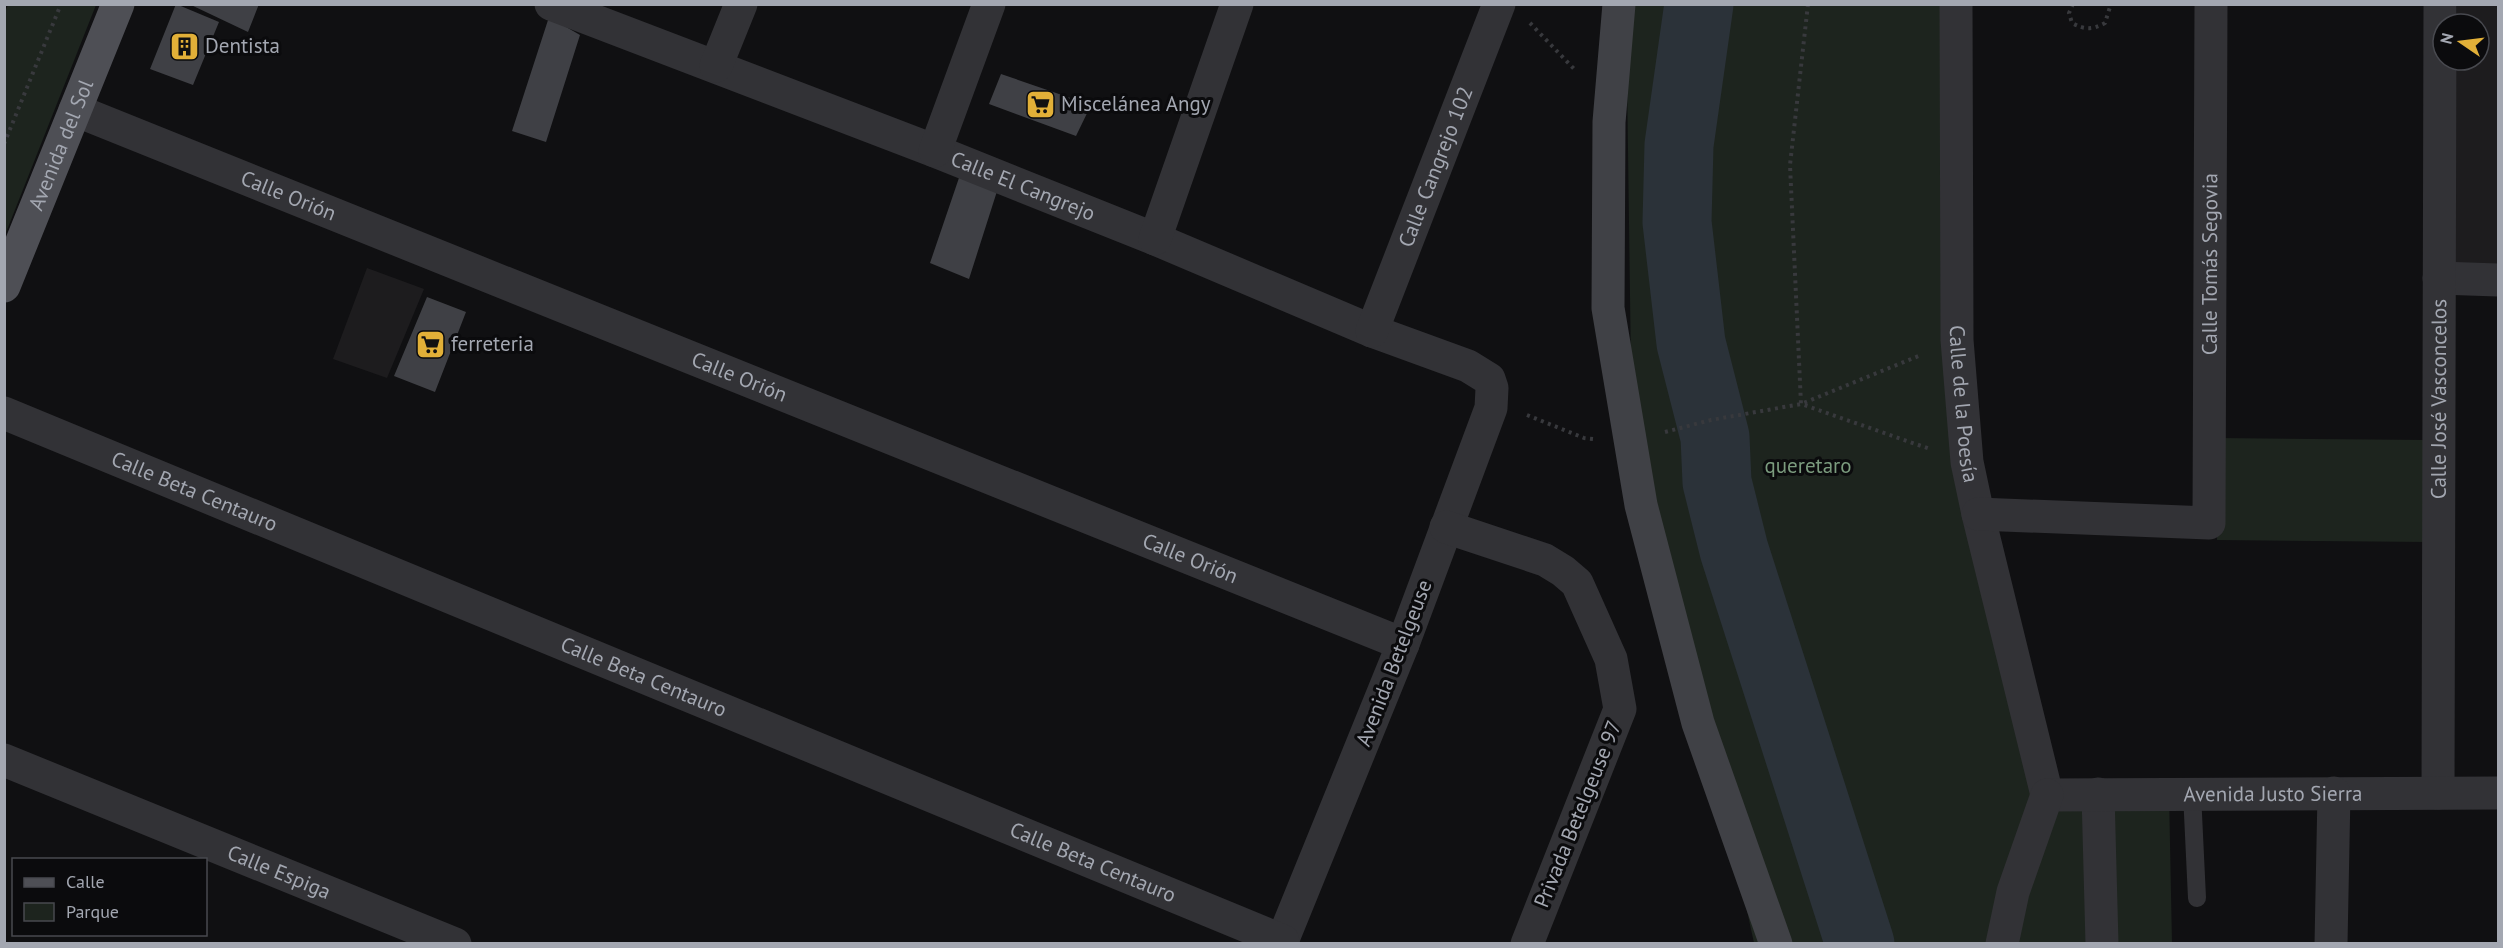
<svg xmlns="http://www.w3.org/2000/svg" width="2503" height="948" viewBox="0 0 2503 948" font-family="'PT Sans',sans-serif">
  <style>
    .built { fill: #1d1c1e }
    .green { fill: #1d241e }
    .lines { fill: none; stroke-linecap: round; stroke-linejoin: round }
    .river { stroke: #2b3239; stroke-width: 69 }
    .building { fill: #3f4045 }
    .path { stroke: #38393d; stroke-width: 4; stroke-dasharray: 3 4.5; stroke-linecap: butt }
    .service { stroke: #323236; stroke-width: 18 }
    .minor { stroke: #323236; stroke-width: 33 }
    .secondary { stroke: #404146; stroke-width: 33 }
    .primary { stroke: #4e4f55; stroke-width: 33 }
    .labels { text-anchor: middle; stroke-width: 6; stroke-linejoin: round; paint-order: stroke }
    .poi-label { font-size: 21px; fill: #a3a7b1; stroke: #0b0b0d; text-anchor: start }
    .street-label { font-size: 21px; fill: #a3a7b1; stroke: #0b0b0d }
    .park-label { font-size: 21px; fill: #7b9b7e; stroke: #0b0b0d }
  </style>
  <rect width="100%" height="100%" fill="#101012"/>
  <path class="built" d="M 2457,5 L 2498,5 L 2498,282 L 2452,281 L 2456,60 L 2479,60 L 2479,24 L 2457,24 Z
    M 367,268 L 424,289 L 387,378 L 333,359 Z"/>
  <path class="green" d="M 8,5 L 96,5 L 5,235 L 4,14 Z
    M 1626,5 L 1956,5 L 1957,340 L 2047,794 L 2169,793 L 2172,943 L 1754,943 L 1718,777 L 1632,441 Z
    M 2218,438 L 2428,440 L 2429,542 L 2217,540 Z"/>
  <g class="lines">
    <path class="river" d="M 1699,4 L 1679,145 L 1677,222 L 1691,343 L 1715,437 L 1717,482 L 1734,550 L 1860,944"/>
  </g>
  <path class="building" d="M 176,4 L 219,22 L 193,85 L 150,69 Z
    M 189,4 L 259,4 L 248,32 Z
    M 549,17 L 580,35 L 546,142 L 512,131 Z
    M 1001,74 L 1091,105 L 1076,136 L 989,104 Z
    M 962,169 L 999,185 L 969,279 L 930,263 Z
    M 427,297 L 466,312 L 435,392 L 394,376 Z"/>
  <g class="lines">
    <path class="path" d="M 1808,4 L 1790,165 L 1801,404 L 1930,449
      M 2073,4 L 2069,13 L 2072,23 C 2085,30 2092,30 2105,23 L 2110,7 L 2107,4
      M 1530,23 L 1576,71
      M 4,144 L 61,4
      M 1527,415 L 1584,438 L 1593,439
      M 1665,432 L 1711,420 L 1801,404 L 1921,355"/>
    <path class="service" d="M 2192,793 L 2197,898"/>
    <g class="minor">
      <path id="s1" d="M 551,4 L 935,151 L 1155,239 L 1372,331 L 1468,366 L 1489,379 L 1492,388 L 1491,408 L 1403,644 L 1281,944"/>
      <path id="s2" d="M 1956,4 L 1957,340 L 1967,462 L 1978,514 L 2047,795"/>
      <path d="M 716,66 L 741,4"/>
      <path id="s3" d="M 75,110 L 1403,644"/>
      <path d="M 935,151 L 989,4"/>
      <path d="M 1155,239 L 1237,4"/>
      <path d="M 2439,278 L 2498,280"/>
      <path id="s4" d="M 1372,331 L 1499,4"/>
      <path id="s5" d="M 4,413 L 1283,941"/>
      <path id="s6" d="M 1978,514 L 2209,523 L 2211,4"/>
      <path d="M 1446,527 L 1545,560 L 1563,571 L 1577,583 L 1611,659 L 1620,709 L 1527,944"/>
      <path id="s7" d="M 4,760 L 455,944"/>
      <path id="s8" d="M 2438,793 L 2440,4"/>
      <path d="M 2098,794 L 2102,944"/>
      <path id="s9" d="M 2047,795 L 2498,793"/>
      <path d="M 2002,944 L 2013,892 L 2047,795"/>
      <path d="M 2331,944 L 2334,793"/>
    </g>
    <path class="secondary" d="M 1619,4 L 1609,122 L 1608,308 L 1641,505 L 1698,723 L 1776,944"/>
    <path class="primary" id="s10" d="M 4,286 L 118,4"/>
  </g>
  <defs>
    <symbol id="building-square" viewBox="-11 -11 22 22"><rect x="-9" y="-9" width="18" height="18" rx="4" fill="#e2b038" stroke="#0b0b0d"/><path d="M-4-6H4V6H1V3H-1V6H-4ZM-2.5-4.3h1.7v1.8h-1.7ZM.8-4.3h1.7v1.8H.8ZM-2.5-1h1.7V.8h-1.7ZM.8-1h1.7V.8H.8Z" fill="#111"/></symbol>
    <symbol id="supermarket-square" viewBox="-11 -11 22 22"><rect x="-9" y="-9" width="18" height="18" rx="4" fill="#e2b038" stroke="#0b0b0d"/><path d="M-6-5.5h2.5l.6 2H6L4.5 2H-2.5L-4.4-4H-6ZM-1.5 3.2a1.3 1.3 0 1 0 .1 0ZM3 3.2a1.3 1.3 0 1 0 .1 0Z" fill="#111"/></symbol>
  </defs>
  <g fill-rule="evenodd">
    <use href="#building-square" x="168" y="30" width="33" height="33"/>
    <use href="#supermarket-square" x="1024" y="88" width="33" height="33"/>
    <use href="#supermarket-square" x="414" y="328" width="33" height="33"/>
  </g>
  <g class="labels">
    <g class="poi-label">
      <text x="205" y="53">Dentista</text>
      <text x="1061" y="111">Miscelánea Angy</text>
      <text x="451" y="351">ferreteria</text>
    </g>
    <g class="street-label">
      <text dy="7" stroke="none"><textPath href="#s10" startOffset="152">Avenida del Sol</textPath></text>
      <text dy="7" stroke="none"><textPath href="#s4" startOffset="176">Calle Cangrejo 102</textPath></text>
      <text dy="7" stroke="none"><textPath href="#s1" startOffset="506">Calle El Cangrejo</textPath></text>
      <text dy="7" stroke="none"><textPath href="#s3" startOffset="230">Calle Orión</textPath></text>
      <text dy="7" stroke="none"><textPath href="#s6" startOffset="490">Calle Tomás Segovia</textPath></text>
      <text dy="7" stroke="none"><textPath href="#s3" startOffset="716">Calle Orión</textPath></text>
      <text dy="7" stroke="none"><textPath href="#s8" startOffset="394">Calle José Vasconcelos</textPath></text>
      <text dy="7" stroke="none"><textPath href="#s2" startOffset="400">Calle de la Poesía</textPath></text>
      <text dy="7" stroke="none"><textPath href="#s5" startOffset="206">Calle Beta Centauro</textPath></text>
      <text dy="7" stroke="none"><textPath href="#s3" startOffset="1202">Calle Orión</textPath></text>
      <text transform="translate(1394 663) rotate(-69)" y="7">Avenida Betelgeuse</text>
      <text dy="7" stroke="none"><textPath href="#s5" startOffset="692">Calle Beta Centauro</textPath></text>
      <text dy="7" stroke="none"><textPath href="#s9" startOffset="226">Avenida Justo Sierra</textPath></text>
      <text transform="translate(1578 814) rotate(-68)" y="7">Privada Betelgeuse 97</text>
      <text dy="7" stroke="none"><textPath href="#s5" startOffset="1178">Calle Beta Centauro</textPath></text>
      <text dy="7" stroke="none"><textPath href="#s7" startOffset="297">Calle Espiga</textPath></text>
    </g>
    <g class="park-label">
      <text x="1808" y="473">queretaro</text>
    </g>
  </g>
  <rect width="2503" height="948" fill="none" stroke="#a3a7b1" stroke-width="12"/>
  <rect x="12" y="858" width="195" height="78" fill="#0b0b0d" stroke="#48494f" stroke-width="1.5"/>
  <rect x="24" y="878" width="30" height="9" fill="#4e4f55" stroke="#48494f" stroke-width="1.5"/>
  <text x="66" y="888" font-size="18" fill="#a3a7b1">Calle</text>
  <rect x="24" y="903" width="30" height="18" fill="#1d241e" stroke="#48494f" stroke-width="1.5"/>
  <text x="66" y="918" font-size="18" fill="#a3a7b1">Parque</text>
  <g transform="translate(2461 42) rotate(284)"><circle r="28" fill="#0b0b0d" stroke="#48494f" stroke-width="1.5"/>
  <path d="M0-4.5L10 22L0 15L-10 22Z" fill="#e2b038"/>
  <text y="-9" font-size="16" font-weight="bold" text-anchor="middle" fill="#a3a7b1">N</text>
  </g>
</svg>
